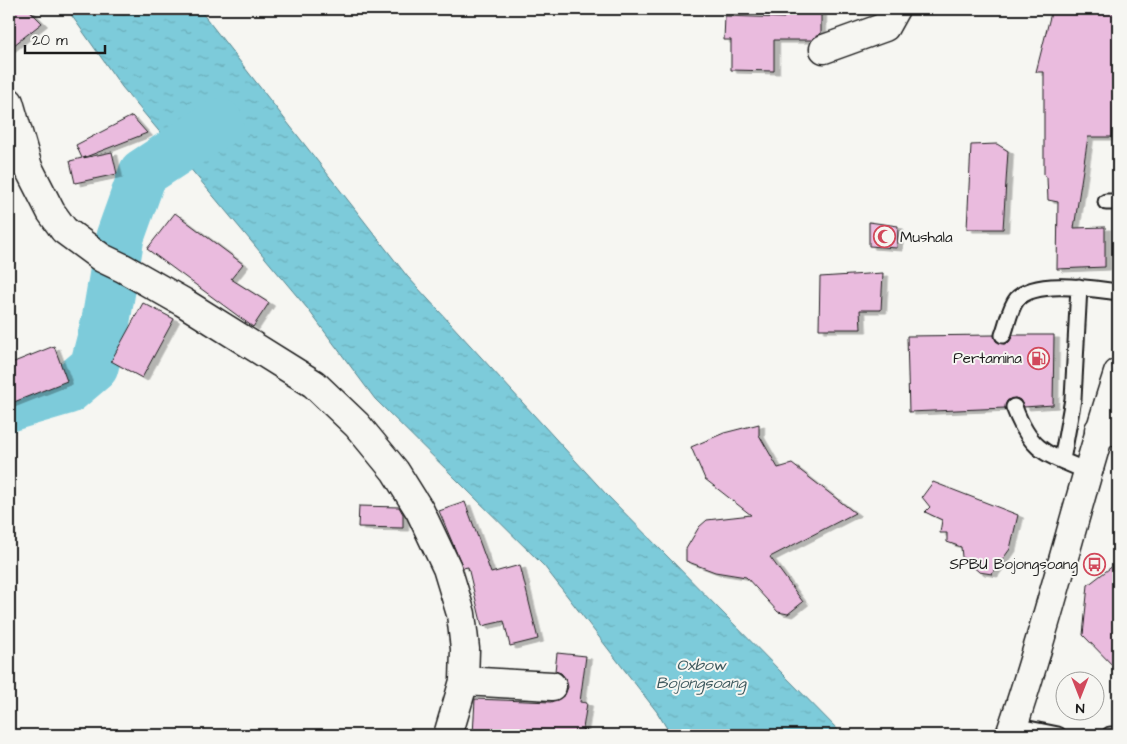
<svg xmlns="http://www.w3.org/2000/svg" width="1127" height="744" viewBox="0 0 1127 744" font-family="'Architects Daughter',sans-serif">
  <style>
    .water { fill: url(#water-ripples); stroke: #56858e }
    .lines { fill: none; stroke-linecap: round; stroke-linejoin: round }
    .river { stroke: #7dcbda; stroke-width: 49 }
    .building { fill: #eabbde; stroke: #1c1c1c; filter: url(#shadow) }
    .lane-casing { stroke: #1c1c1c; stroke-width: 19 }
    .street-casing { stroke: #1c1c1c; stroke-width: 31 }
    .primary-casing { stroke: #1c1c1c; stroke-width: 31 }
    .lane { stroke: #f6f6f2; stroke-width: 15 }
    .street { stroke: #f6f6f2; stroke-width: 28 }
    .primary { stroke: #f6f6f2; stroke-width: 28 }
    .labels { text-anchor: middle; stroke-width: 4; stroke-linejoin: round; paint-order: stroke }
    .poi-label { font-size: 15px; fill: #1c1c1c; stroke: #f6f6f2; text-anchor: end }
    .water-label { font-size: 16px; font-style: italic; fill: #3e595e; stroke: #f6f6f2 }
  </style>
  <defs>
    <pattern id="water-ripples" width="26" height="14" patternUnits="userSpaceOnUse" patternTransform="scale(1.25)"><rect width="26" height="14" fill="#7dcbda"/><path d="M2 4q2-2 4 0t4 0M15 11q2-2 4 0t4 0" fill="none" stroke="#6baeba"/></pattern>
    <filter id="shadow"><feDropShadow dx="5.5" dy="3" stdDeviation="0" flood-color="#0004"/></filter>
  </defs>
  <rect width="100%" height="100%" fill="#f6f6f2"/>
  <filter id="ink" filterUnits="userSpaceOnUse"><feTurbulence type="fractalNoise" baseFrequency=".02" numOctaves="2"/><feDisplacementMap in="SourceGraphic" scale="10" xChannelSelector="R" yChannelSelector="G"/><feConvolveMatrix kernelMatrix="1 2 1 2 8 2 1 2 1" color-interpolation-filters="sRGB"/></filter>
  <g filter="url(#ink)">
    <path class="water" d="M 67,9 L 199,9 L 407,276 L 606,494 L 843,735 L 671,735 L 657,712 L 544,566 L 375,399 L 307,308 L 122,87 Z"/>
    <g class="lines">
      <path class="river" d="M 9,407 L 67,390 L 94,367 L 106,320 L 120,237 L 143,173 L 219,123"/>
    </g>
    <path class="building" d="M 15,9 L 28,9 L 42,23 L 9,49 L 9,15 Z
      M 784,9 L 821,9 L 821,33 L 812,40 L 774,40 L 774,71 L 731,70 L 731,40 L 724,40 L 725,16 L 784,18 Z
      M 1052,9 L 1097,9 L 1118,14 L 1118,137 L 1088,137 L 1074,228 L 1105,227 L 1105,267 L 1057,269 L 1058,202 L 1048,200 L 1047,178 L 1044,174 L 1044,72 L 1036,72 Z
      M 132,116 L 147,133 L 83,158 L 112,152 L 117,174 L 75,183 L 70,161 L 82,158 L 76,145 Z
      M 997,144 L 1008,151 L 1003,229 L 967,229 L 971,145 Z
      M 175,213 L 243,264 L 231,279 L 269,303 L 253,327 L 147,249 Z
      M 869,222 L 898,226 L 897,248 L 869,246 Z
      M 883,273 L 881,310 L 860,310 L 861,329 L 819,329 L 820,277 Z
      M 143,303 L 174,319 L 142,378 L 111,361 Z
      M 994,335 L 996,341 L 1004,344 L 1009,342 L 1013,335 L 1054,335 L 1053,405 L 1024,407 L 1020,400 L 1015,398 L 1007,401 L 1005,408 L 909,412 L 907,336 Z
      M 54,346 L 67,381 L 9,404 L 9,364 Z
      M 759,424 L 759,435 L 778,468 L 792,464 L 855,513 L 770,557 L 803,602 L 788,614 L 778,612 L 746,577 L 715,572 L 686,561 L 686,549 L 699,527 L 707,520 L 751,515 L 705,479 L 691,447 L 724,433 Z
      M 933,482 L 1018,515 L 1010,549 L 992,574 L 979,572 L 962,557 L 961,547 L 947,542 L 947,533 L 940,533 L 942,520 L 925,512 L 930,507 L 922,497 Z
      M 465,502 L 491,573 L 520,565 L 538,639 L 510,646 L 504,621 L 482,626 L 468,567 L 463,568 L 439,511 Z
      M 359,506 L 399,507 L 403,514 L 403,528 L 358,527 Z
      M 1118,562 L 1118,671 L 1083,635 L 1088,585 Z
      M 557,653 L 586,656 L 580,702 L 587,703 L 582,735 L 473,735 L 475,699 L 551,702 L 565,695 L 568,687 L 566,679 L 561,673 L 555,671 Z"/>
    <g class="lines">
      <defs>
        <path id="lane" d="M 9,168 L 28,167
          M 1106,202 L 1118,202
          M 1003,335 C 1007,325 1010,307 1017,299 C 1036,279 1093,289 1118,292
          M 1014,407 C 1031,452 1046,454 1087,471
          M 1062,460 L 1073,399 L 1079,287
          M 1014,726 L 1058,735
          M 1110,735 L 1118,735"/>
        <path id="street" d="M 824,49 L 885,27 L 895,9
          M 9,102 L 28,167 L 51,212 L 64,230 L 102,258 L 123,268 L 183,302 L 314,384 L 357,425 L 395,471 L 420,511 L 447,568 L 461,614 L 465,649 L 464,681 L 448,735
          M 1099,430 L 1118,432
          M 464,681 L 552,686"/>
        <path id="primary" d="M 1010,735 C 1051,616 1079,492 1118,373"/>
      </defs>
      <use href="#lane" class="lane-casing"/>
      <use href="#street" class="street-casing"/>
      <use href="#primary" class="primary-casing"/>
      <use href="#lane" class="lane"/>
      <use href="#street" class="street"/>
      <use href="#primary" class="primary"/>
    </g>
  </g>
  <defs>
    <symbol id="mosque-ring" viewBox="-11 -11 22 22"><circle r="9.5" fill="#f6f6f2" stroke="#d1495b" stroke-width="1.5"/><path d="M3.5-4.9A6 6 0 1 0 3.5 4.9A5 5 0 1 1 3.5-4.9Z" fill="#d1495b"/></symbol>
    <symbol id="fuel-ring" viewBox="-11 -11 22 22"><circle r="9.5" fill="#f6f6f2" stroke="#d1495b" stroke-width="1.5"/><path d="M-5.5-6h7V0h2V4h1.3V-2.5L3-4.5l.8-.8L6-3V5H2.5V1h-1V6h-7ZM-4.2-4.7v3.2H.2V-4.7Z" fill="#d1495b"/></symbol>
    <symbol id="bus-ring" viewBox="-11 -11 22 22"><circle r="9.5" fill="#f6f6f2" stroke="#d1495b" stroke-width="1.5"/><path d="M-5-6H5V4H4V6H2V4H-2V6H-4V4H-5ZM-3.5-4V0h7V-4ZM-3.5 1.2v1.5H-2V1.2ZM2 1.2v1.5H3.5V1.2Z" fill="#d1495b"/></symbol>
  </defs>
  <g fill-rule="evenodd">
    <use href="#mosque-ring" x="872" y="224" width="25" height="25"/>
    <use href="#fuel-ring" x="1026" y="346" width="25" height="25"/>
    <use href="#bus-ring" x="1082" y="552" width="25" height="25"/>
  </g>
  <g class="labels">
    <g class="poi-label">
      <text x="900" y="242" text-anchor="start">Mushala</text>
      <text x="1022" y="363">Pertamina</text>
      <text x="1078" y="569">SPBU Bojongsoang</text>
    </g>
    <g class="water-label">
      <text x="701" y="670">Oxbow<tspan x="701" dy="18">Bojongsoang</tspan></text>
    </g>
  </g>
  <rect width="1127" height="744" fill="none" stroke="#f6f6f2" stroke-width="30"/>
  <rect x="15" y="15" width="1097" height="714" fill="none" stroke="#1c1c1c" stroke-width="2" filter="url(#ink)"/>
  <g transform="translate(1080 696) rotate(180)"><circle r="24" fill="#f6f6f2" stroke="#9f9f9c"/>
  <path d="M0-4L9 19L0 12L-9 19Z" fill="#d1495b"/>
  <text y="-8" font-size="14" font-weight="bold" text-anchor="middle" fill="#1c1c1c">N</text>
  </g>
  <path d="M25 45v8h80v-8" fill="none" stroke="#1c1c1c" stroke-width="2.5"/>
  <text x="32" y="45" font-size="15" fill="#1c1c1c" stroke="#f6f6f2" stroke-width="4" paint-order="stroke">20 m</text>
</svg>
